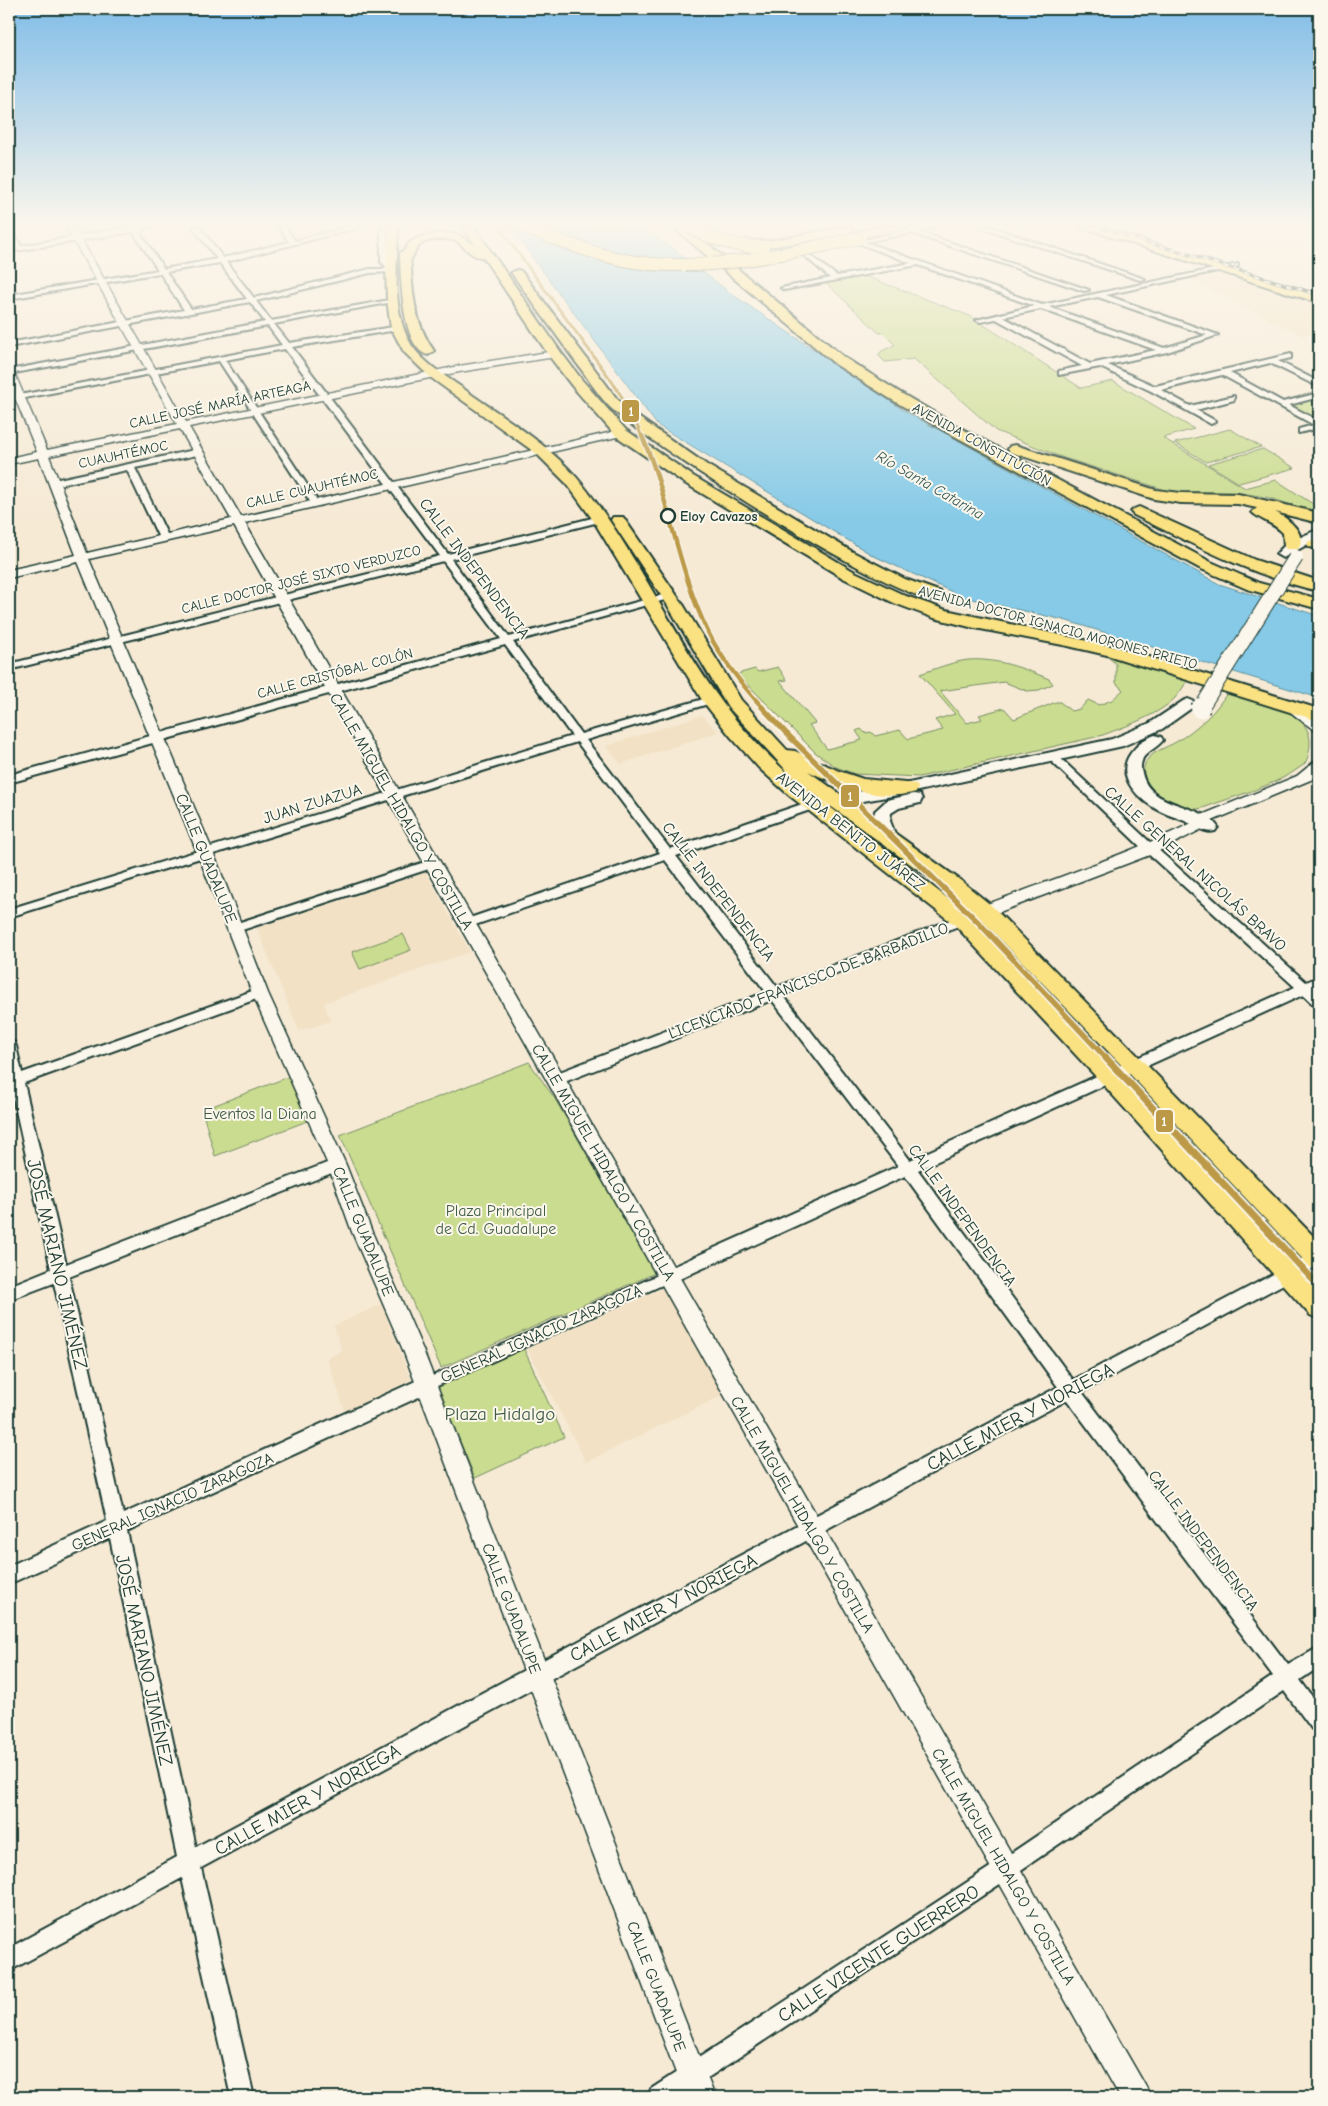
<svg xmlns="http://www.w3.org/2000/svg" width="1328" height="2106" viewBox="0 0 1328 2106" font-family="'Comic Neue',sans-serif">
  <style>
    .built { fill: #f2e1c4 }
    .green { fill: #cadc90; stroke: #748c62 }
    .water { fill: #86cae7; stroke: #5d929f }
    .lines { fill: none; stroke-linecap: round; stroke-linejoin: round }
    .pedestrian-casing { stroke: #1f3d34; stroke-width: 15 }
    .minor-casing { stroke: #1f3d34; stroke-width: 4 }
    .tertiary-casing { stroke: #1f3d34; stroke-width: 3 }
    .secondary-casing { stroke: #1f3d34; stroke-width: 4 }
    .primary-casing { stroke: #1f3d34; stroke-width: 4 }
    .trunk-casing { stroke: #1f3d34; stroke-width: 4 }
    .pedestrian { stroke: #fbf7ec; stroke-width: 11 }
    .minor { fill: #fbf7ec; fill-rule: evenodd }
    .tertiary { fill: #fbf7ec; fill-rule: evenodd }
    .secondary { fill: #fbf7ec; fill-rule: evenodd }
    .primary { fill: #fae181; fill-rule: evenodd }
    .trunk { fill: #fae181; fill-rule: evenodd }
    .rail-casing { stroke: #1f3d34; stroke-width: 3 }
    .rail { stroke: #fbf7ec; stroke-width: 2; stroke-dasharray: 5.5; stroke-linecap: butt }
    .secondary-bridge-far1-casing { stroke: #1f3d34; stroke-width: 16; stroke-linecap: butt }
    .secondary-bridge-casing { stroke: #1f3d34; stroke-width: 21; stroke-linecap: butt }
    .trunk-bridge-casing { stroke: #1f3d34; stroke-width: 14; stroke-linecap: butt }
    .secondary-bridge-far1 { stroke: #fbf7ec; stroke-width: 14 }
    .secondary-bridge { stroke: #fbf7ec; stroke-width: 18 }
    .trunk-bridge { stroke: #fae181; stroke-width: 12 }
    .metro-1-far3-casing { stroke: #fbf7ec; stroke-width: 5 }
    .metro-1-far2-casing { stroke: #fbf7ec; stroke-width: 7 }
    .metro-1-far1-casing { stroke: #fbf7ec; stroke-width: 9 }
    .metro-1-casing { stroke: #fbf7ec; stroke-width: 11 }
    .metro-1-far3 { stroke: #bb9947; stroke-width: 3 }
    .metro-1-far2 { stroke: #bb9947; stroke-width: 4.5 }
    .metro-1-far1 { stroke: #bb9947; stroke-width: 5.5 }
    .metro-1 { stroke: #bb9947; stroke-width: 7 }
    .stop-dot { fill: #fbf7ec; stroke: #1f3d34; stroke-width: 2.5 }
    .labels { text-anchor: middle; stroke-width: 4; stroke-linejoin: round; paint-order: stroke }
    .far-street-label { font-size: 14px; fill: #1f3d34; stroke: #fbf7ec }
    .far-stop-label { font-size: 14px; font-weight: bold; fill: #1f3d34; stroke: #fbf7ec; text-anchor: start }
    .far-water-label { font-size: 15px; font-style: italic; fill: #345958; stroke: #fbf7ec }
    .street-label { font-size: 16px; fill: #1f3d34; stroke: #fbf7ec }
    .park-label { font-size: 16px; fill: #415d46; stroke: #fbf7ec }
    .near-street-label { font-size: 19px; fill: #1f3d34; stroke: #fbf7ec }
    .near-park-label { font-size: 19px; fill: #415d46; stroke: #fbf7ec }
    .line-badge { stroke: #fbf7ec; stroke-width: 2 }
    .badge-label { font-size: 14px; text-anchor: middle; font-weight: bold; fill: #fff }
  </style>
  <rect width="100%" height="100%" fill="#f6ead5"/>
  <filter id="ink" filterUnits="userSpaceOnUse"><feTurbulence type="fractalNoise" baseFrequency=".02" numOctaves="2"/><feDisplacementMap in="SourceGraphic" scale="10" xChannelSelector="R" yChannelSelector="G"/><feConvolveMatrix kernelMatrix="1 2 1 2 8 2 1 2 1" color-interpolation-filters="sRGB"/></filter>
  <g filter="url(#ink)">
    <path class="built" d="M 741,227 L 851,227 L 773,241 L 745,240 L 740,231 Z
      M 1126,227 L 1188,227 L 1152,235 Z
      M 1222,272 L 1319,302 L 1319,332 L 1302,336 L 1189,279 Z
      M 702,715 L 718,732 L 621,764 L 606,746 Z
      M 426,873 L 470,952 L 324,1003 L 331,1021 L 299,1031 L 257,928 Z
      M 666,1287 L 727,1393 L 586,1462 L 527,1349 Z
      M 381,1304 L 411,1380 L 345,1411 L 327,1358 L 342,1351 L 334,1326 Z"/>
    <path class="green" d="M 865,276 L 970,316 L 1081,388 L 1113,381 L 1194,429 L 1163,438 L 1245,488 L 1276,480 L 1319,508 L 1319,513 L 1266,497 L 1235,492 L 1172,492 L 1061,457 L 996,431 L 914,359 L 885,362 L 878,355 L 882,351 L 895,345 L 883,333 L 879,333 L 826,283 Z
      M 1319,398 L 1319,422 L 1292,407 L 1294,405 Z
      M 1230,429 L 1261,447 L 1206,462 L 1175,443 Z
      M 1263,449 L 1295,468 L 1239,483 L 1208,464 Z
      M 1107,653 L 1189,679 C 1184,685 1180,693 1175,698 C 1159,715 1122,728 1100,736 L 919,777 L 855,774 L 836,767 L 816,753 L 737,674 L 755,669 L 758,672 L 778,667 L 787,680 L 780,681 L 815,723 L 809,725 L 827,749 L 862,740 L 856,731 L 861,729 L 865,733 L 871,732 L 875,736 L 900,730 L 908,739 L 943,730 L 935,720 L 955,714 L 920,674 C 935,669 952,662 968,660 C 997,658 1023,668 1049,679 L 1053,684 L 1039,690 L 1027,691 L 1004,682 L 940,691 L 967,723 L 982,719 L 979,715 L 1004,708 L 1014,719 L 1056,702 L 1060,702 L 1071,711 L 1080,709 L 1088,700 L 1099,705 L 1112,700 L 1123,690 L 1116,683 L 1116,664 L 1109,658 Z
      M 1228,692 C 1254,700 1314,709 1310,746 C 1309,752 1308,762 1302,766 C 1276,786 1234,796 1203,808 C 1187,812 1174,806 1161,796 C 1151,789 1140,777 1145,764 C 1149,752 1166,748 1176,742 C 1186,736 1197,727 1206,719 C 1215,711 1221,702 1228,692 Z
      M 403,934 L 411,950 L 360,969 L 352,952 Z
      M 529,1062 L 555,1099 L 655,1273 L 441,1368 L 340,1135 Z
      M 291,1076 L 310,1120 L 215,1156 L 202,1110 Z
      M 524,1349 L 564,1437 L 475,1478 L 438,1387 Z"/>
    <path class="water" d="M 510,227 L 640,227 L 669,246 L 733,295 L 908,413 L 1219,584 L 1319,616 L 1319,698 L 1064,620 L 963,597 L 874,556 L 657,425 Z"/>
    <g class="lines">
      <defs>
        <path id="pedestrian" d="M 426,1385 L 669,1276"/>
        <path id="minor" d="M 9,227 L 12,229 L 21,246 L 130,227 L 152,227 L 139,231 L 164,269 L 217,259 L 193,227 L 200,227 L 223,258 L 289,242 L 279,227 L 285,227 L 295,241 L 348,227 L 361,227 L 226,262 L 254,298 L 370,269 L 388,269 L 381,262 L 381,227 L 387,227 L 387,261 L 394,268 L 393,272 L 370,273 L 256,301 L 271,321 L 395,299 L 395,301 L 393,302 L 274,324 L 289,343 L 400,326 L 400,330 L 397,330 L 292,347 L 448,554 L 600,516 L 603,517 L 603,521 L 451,559 L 509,637 L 666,594 L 672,594 L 672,598 L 513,642 L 581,734 L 707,698 L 715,698 L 716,700 L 715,702 L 586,740 L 670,849 L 808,802 L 816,802 L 818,805 L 816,808 L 676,856 L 777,987 L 958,917 L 966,917 L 968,920 L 966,923 L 783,995 L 910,1160 L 1295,987 L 1146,852 L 1050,760 L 1048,758 L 1050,756 L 1058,756 L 1154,846 L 1306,982 L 1319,977 L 1319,987 L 1315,989 L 1319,994 L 1319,1006 L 1314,1005 L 1303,995 L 918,1170 L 1073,1380 L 1319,1250 L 1319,1265 L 1082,1392 L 1288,1665 L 1319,1647 L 1319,1667 L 1300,1680 L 1319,1706 L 1319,1732 L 1312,1729 L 1284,1691 L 1012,1876 L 679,2097 L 648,2097 L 651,2089 L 998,1862 L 1273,1676 L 1067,1400 L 201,1868 L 254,2097 L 231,2097 L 182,1878 L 9,1971 L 9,1948 L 177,1857 L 110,1538 L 9,1584 L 9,1566 L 107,1521 L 54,1283 L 9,1300 L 9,1286 L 51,1269 L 11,1088 L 9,1088 L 9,1041 L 14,1042 L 16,1046 L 22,1073 L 255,990 L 265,990 L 267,993 L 265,996 L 24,1083 L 66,1264 L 332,1161 L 337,1159 L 342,1161 L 344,1165 L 342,1169 L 69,1277 L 123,1514 L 420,1379 L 426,1377 L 432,1379 L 434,1385 L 432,1391 L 127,1531 L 196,1847 L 530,1667 L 1058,1387 L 905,1176 L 675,1281 L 669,1283 L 663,1281 L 661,1276 L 663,1271 L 898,1166 L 772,1000 L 562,1083 L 557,1085 L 552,1083 L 550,1079 L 552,1075 L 766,992 L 665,860 L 469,927 L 461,927 L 459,924 L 461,921 L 660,853 L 577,742 L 9,917 L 9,909 L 572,736 L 505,645 L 9,783 L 9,775 L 501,639 L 443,561 L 9,670 L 9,664 L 440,556 L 285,349 L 225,360 L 319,503 L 315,506 L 311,503 L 219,361 L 9,401 L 9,397 L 282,345 L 268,326 L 9,374 L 9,370 L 265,322 L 250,302 L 9,347 L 9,343 L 184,310 L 160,273 L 9,299 L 9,295 L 158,270 L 133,232 L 9,252 L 9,248 L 15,247 L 9,235 ZM 220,263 L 247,299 L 191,309 L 166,272 Z
          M 921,227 L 936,227 L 919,232 L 1089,290 L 1084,291 L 911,233 L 865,242 L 1042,305 L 1238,264 L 1238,266 L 1236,267 L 1106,295 L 1218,335 L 1167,352 L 1108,365 L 1155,386 L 1291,354 L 1291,358 L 1278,361 L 1319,382 L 1319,387 L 1270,363 L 1230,373 L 1283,402 L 1319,393 L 1319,397 L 1289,405 L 1319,421 L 1319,428 L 1299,433 L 1299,429 L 1314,425 L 1222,375 L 1161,390 L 1190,406 L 1234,396 L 1234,400 L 1196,410 L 1214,420 L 1215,422 L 1211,424 L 1151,391 L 1100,367 L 1059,375 L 1059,371 L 1082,366 L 996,319 L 980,322 L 976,320 L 1034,306 L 918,265 L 784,290 L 781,288 L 830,278 L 801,253 L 801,251 L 803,250 L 837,276 L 911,263 L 855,242 ZM 1098,297 L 1207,335 L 1164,348 L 1049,307 ZM 1041,309 L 1156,350 L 1090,364 L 1003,317 Z
          M 980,227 L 991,227 L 1145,279 L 1140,280 Z
          M 199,449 L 203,452 L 202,454 L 135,468 L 169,538 L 164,541 L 159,538 L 127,470 L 54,486 L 50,483 L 54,480 Z
          M 431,860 L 435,861 L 437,864 L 435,867 L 239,931 L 231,931 L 229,928 L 231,925 Z"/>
        <path id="tertiary" d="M 66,227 L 74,227 L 186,422 L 459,366 L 555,351 L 560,354 L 555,357 L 459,372 L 189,427 L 241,517 L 621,430 L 626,433 L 621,436 L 245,523 L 1146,2087 L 1151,2097 L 1120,2097 L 234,526 L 89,559 L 213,852 L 268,993 L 346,1165 L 372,1232 L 423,1350 L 715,2097 L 685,2097 L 403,1350 L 352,1232 L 328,1165 L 252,993 L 197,852 L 78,562 L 9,578 L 9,570 L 76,555 L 39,458 L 9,464 L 9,458 L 37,452 L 9,383 L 9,369 L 14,372 L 47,450 L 177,424 ZM 180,429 L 231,519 L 87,553 L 49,456 Z
          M 1291,702 L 1313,714 L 1319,721 L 1319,733 C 1316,732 1287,710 1284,706 Z
          M 1319,761 L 1319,773 L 1313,779 L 1207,823 L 1204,828 L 1155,853 L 968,924 L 962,926 L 956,924 L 954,920 L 956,916 C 1036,885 1117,859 1194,822 L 1197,817 L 1297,776 L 1314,762 Z"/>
        <path id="secondary" d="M 1319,529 L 1319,538 L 1283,558 L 1276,554 L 1287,543 Z
          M 1188,699 L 1193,701 L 1196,704 L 1193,707 L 1162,729 L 1123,746 L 909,793 L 812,810 L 806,809 L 804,805 L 806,801 L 812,800 L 909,783 L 1112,739 L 1150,723 L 1183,701 Z
          M 1155,735 L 1161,737 L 1163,740 C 1158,747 1148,751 1143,758 C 1141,763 1140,769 1142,773 C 1150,810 1202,802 1218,827 L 1215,831 C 1204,834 1198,826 1187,822 C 1179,818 1170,816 1162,812 C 1141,802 1113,777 1131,753 C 1137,745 1146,738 1155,735 Z
          M 914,794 L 920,795 L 922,799 L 920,803 L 899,808 L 891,813 L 890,821 L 898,841 L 895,845 L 889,847 L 883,845 L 874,821 L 875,811 L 887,800 Z"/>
        <path id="primary" d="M 388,227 L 398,227 C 397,265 391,313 412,346 C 424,363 445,376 461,387 C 501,416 545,441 577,478 C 632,543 669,629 719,698 C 741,729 768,756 796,781 L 728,707 L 668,606 L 611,520 L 613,517 L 623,517 L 684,606 L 741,700 L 787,750 L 795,751 L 839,771 L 863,779 L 916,784 L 918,788 L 916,792 C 880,802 840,786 808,771 L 960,880 L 992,906 L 1319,1242 L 1319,1270 L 1310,1267 L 1127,1071 L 978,916 L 946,890 L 803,786 L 969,915 L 1117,1070 L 1319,1289 L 1319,1319 L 1310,1315 L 1101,1082 L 955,925 L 790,796 L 759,768 L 731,737 L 702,700 L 593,520 L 567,484 L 537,454 L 430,377 L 404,352 L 391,328 L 387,300 L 386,268 Z
          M 405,250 L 410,253 C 412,289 413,321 434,351 L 428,355 C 401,348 401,275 400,253 Z"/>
        <path id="trunk" d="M 463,227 L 474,227 L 560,351 L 582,380 L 626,430 L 693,476 L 855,572 L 906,596 L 946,610 L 1120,648 L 1319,709 L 1319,721 L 1107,655 L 1068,646 L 970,627 L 934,618 L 894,603 L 843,578 L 683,482 L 616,436 L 572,386 L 550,357 L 483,257 C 471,258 465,246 456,241 C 446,237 424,239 418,247 C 414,251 413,257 410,261 L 406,262 L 400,259 L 409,243 L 420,237 L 441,233 L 458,235 L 475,245 Z
          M 673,227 L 686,227 L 698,236 L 845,358 L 899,392 L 957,426 L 1211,562 L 1259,583 L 1319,599 L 1319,609 L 1247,589 L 1199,568 L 947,432 L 889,398 L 835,364 Z
          M 844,227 L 852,228 L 853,230 L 848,233 C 828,237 745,256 732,243 L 738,240 L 769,241 Z
          M 881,227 L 906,227 L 901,230 L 832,243 L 826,240 L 832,237 Z
          M 1081,227 L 1099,227 L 1319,295 L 1319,303 Z
          M 517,270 L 521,271 L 617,399 L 638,417 L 707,465 L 853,552 L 905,579 L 941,592 L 943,596 L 941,600 C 906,608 637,438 607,404 C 595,391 586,375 575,361 C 555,333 534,304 513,275 L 511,273 Z
          M 1015,445 L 1156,490 L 1181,493 L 1238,494 L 1319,513 L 1319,523 L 1275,512 C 1288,518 1308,534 1298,549 L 1286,549 L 1284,546 L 1283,533 C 1274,523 1258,519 1252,512 L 1257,508 L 1238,504 L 1181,503 L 1154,499 L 1010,452 L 1008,449 L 1010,446 Z
          M 1139,507 L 1255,560 L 1319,581 L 1319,591 C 1254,577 1193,544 1134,515 L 1131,512 L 1134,509 Z
          M 1319,539 L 1319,549 L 1309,547 L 1307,544 L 1309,541 Z"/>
      </defs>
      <use href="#pedestrian" class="pedestrian-casing"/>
      <use href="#minor" class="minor-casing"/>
      <use href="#tertiary" class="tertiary-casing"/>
      <use href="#secondary" class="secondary-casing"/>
      <use href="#primary" class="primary-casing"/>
      <use href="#trunk" class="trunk-casing"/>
      <use href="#pedestrian" class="pedestrian"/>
      <use href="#minor" class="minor"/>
      <use href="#tertiary" class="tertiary"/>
      <use href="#secondary" class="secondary"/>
      <use href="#primary" class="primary"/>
      <use href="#trunk" class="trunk"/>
      <defs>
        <path id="rail" d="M 1097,227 L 1319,295"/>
      </defs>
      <use href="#rail" class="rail-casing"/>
      <use href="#rail" class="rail"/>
      <defs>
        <path id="secondary-bridge-far1" d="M 1201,708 L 1296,557"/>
        <path id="secondary-bridge" d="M 1200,709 L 1201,707"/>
        <path id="trunk-bridge" d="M 523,227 C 559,240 596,256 635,262 C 711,273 786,253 860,238
          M 689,227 C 713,240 736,247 763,247"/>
      </defs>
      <use href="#secondary-bridge-far1" class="secondary-bridge-far1-casing"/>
      <use href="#secondary-bridge" class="secondary-bridge-casing"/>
      <use href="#trunk-bridge" class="trunk-bridge-casing"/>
      <use href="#secondary-bridge-far1" class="secondary-bridge-far1"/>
      <use href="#secondary-bridge" class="secondary-bridge"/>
      <use href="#trunk-bridge" class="trunk-bridge"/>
      <defs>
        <path id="metro-1-far3" d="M 499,227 L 611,380 L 631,411 L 642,437"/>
        <path id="metro-1-far2" d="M 642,436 C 670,500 678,572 709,634 C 723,661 743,686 763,708"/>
        <path id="metro-1-far1" d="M 762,707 L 787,734 L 980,924 L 1107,1059"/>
        <path id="metro-1" d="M 1106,1058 L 1319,1286"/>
      </defs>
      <use href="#metro-1-far3" class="metro-1-far3-casing"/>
      <use href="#metro-1-far2" class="metro-1-far2-casing"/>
      <use href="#metro-1-far1" class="metro-1-far1-casing"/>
      <use href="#metro-1" class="metro-1-casing"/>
      <use href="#metro-1-far3" class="metro-1-far3"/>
      <use href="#metro-1-far2" class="metro-1-far2"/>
      <use href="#metro-1-far1" class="metro-1-far1"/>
      <use href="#metro-1" class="metro-1"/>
    </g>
  </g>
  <linearGradient id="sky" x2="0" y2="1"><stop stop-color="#81bde8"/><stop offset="0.43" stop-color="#fbf6ec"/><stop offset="1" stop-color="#fbf6ec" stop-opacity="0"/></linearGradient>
  <rect width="1328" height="522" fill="url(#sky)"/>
  <circle class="stop-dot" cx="668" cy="516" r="7"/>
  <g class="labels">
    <g class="far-street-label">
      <text transform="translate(220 404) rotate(-12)" y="5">CALLE JOSÉ MARÍA ARTEAGA</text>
      <text transform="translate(982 444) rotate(29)" y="5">AVENIDA CONSTITUCIÓN</text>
      <text transform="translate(123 454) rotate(-12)" y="5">CUAUHTÉMOC</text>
      <text transform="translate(312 488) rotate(-13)" y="5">CALLE CUAUHTÉMOC</text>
      <text transform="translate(301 579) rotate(-14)" y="5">CALLE DOCTOR JOSÉ SIXTO VERDUZCO</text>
      <text transform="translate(1058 627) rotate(15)" y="5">AVENIDA DOCTOR IGNACIO MORONES PRIETO</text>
      <text transform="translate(335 673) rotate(-15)" y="5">CALLE CRISTÓBAL COLÓN</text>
    </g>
    <g class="far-stop-label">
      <text x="680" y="521">Eloy Cavazos</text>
    </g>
    <g class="far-water-label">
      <text transform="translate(930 485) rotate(30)" y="5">Río Santa Catarina</text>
    </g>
    <g class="street-label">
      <text transform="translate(475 568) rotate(53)" y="6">CALLE INDEPENDENCIA</text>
      <text transform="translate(312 803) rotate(-17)" y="6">JUAN ZUAZUA</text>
      <text transform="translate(402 811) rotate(60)" y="6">CALLE MIGUEL HIDALGO Y COSTILLA</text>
      <text transform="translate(851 831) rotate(38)" y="6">AVENIDA BENITO JUÁREZ</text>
      <text transform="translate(207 858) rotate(68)" y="6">CALLE GUADALUPE</text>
      <text transform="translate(1196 868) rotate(42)" y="6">CALLE GENERAL NICOLÁS BRAVO</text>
      <text transform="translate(719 891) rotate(52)" y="6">CALLE INDEPENDENCIA</text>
      <text transform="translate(808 980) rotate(-21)" y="6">LICENCIADO FRANCISCO DE BARBADILLO</text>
      <text transform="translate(604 1162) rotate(60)" y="6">CALLE MIGUEL HIDALGO Y COSTILLA</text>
      <text transform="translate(963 1215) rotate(54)" y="6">CALLE INDEPENDENCIA</text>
      <text transform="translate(364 1231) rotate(68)" y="6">CALLE GUADALUPE</text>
      <text transform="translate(541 1333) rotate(-24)" y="6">GENERAL IGNACIO ZARAGOZA</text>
      <text transform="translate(172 1501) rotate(-24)" y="6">GENERAL IGNACIO ZARAGOZA</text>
      <text transform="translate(803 1514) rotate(60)" y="6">CALLE MIGUEL HIDALGO Y COSTILLA</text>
      <text transform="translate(1204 1540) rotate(53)" y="6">CALLE INDEPENDENCIA</text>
      <text transform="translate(512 1608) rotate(69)" y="6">CALLE GUADALUPE</text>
      <text transform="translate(1004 1866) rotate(60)" y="6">CALLE MIGUEL HIDALGO Y COSTILLA</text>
      <text transform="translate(657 1986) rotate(69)" y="6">CALLE GUADALUPE</text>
    </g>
    <g class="park-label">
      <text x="260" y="1119">Eventos la Diana</text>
      <text x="496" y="1216">Plaza Principal<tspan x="496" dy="18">de Cd. Guadalupe</tspan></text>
    </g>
    <g class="near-street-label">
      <text transform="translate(58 1264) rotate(77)" y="7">JOSÉ MARIANO JIMÉNEZ</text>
      <text transform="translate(1020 1416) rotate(-28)" y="7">CALLE MIER Y NORIEGA</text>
      <text transform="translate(663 1607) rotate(-28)" y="7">CALLE MIER Y NORIEGA</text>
      <text transform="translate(145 1660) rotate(78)" y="7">JOSÉ MARIANO JIMÉNEZ</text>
      <text transform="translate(307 1799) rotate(-29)" y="7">CALLE MIER Y NORIEGA</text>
      <text transform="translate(878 1953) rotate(-33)" y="7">CALLE VICENTE GUERRERO</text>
    </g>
    <g class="near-park-label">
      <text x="500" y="1420">Plaza Hidalgo</text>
    </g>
  </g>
  <g class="line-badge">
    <rect x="621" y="399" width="19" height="24" rx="5" fill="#bb9947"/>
    <rect x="840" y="784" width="20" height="24" rx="5" fill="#bb9947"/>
    <rect x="1155" y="1109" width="19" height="24" rx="5" fill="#bb9947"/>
  </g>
  <g class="badge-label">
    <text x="631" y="416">1</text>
    <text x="850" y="801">1</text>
    <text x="1164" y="1126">1</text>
  </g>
  <rect width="1328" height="2106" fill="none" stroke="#fbf7ec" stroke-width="30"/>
  <rect x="15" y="15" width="1298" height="2076" fill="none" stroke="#1f3d34" stroke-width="2" filter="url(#ink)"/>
</svg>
